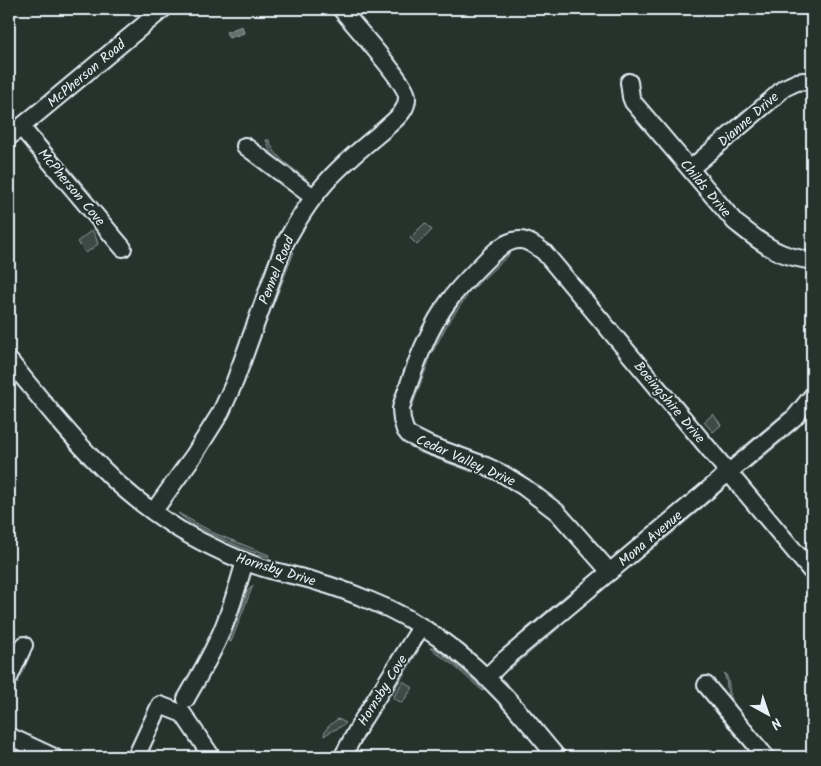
<svg xmlns="http://www.w3.org/2000/svg" width="821" height="766" viewBox="0 0 821 766" font-family="Kalam,sans-serif">
  <style>
    .green { fill: #3e4b47; stroke: #939ea0 }
    .water { fill: #636f6d; stroke: #98a3a5 }
    .lines { fill: none; stroke-linecap: round; stroke-linejoin: round }
    .minor-casing { stroke: #e8f1f8; stroke-width: 20 }
    .minor { stroke: #26332d; stroke-width: 16 }
    .labels { text-anchor: middle; stroke-width: 4; stroke-linejoin: round; paint-order: stroke }
    .street-label { font-size: 14px; fill: #e8f1f8; stroke: #26332d }
  </style>
  <rect width="100%" height="100%" fill="#26332d"/>
  <filter id="ink" filterUnits="userSpaceOnUse"><feTurbulence type="fractalNoise" baseFrequency=".02" numOctaves="2"/><feDisplacementMap in="SourceGraphic" scale="10" xChannelSelector="R" yChannelSelector="G"/><feConvolveMatrix kernelMatrix="1 2 1 2 8 2 1 2 1" color-interpolation-filters="sRGB"/></filter>
  <g filter="url(#ink)">
    <path class="green" d="M 40,134 L 92,195 L 90,196 L 44,141 Z
      M 266,140 L 269,140 C 274,158 293,168 307,179 C 298,177 277,161 271,152 C 269,149 268,144 266,140 Z
      M 297,203 L 294,212 L 263,282 L 260,281 L 279,235 Z
      M 425,223 L 432,230 L 417,245 L 410,238 Z
      M 92,230 L 96,238 L 98,244 L 86,253 L 77,242 Z
      M 291,251 L 294,252 L 272,308 L 270,308 Z
      M 508,254 L 510,254 L 485,277 L 472,290 L 471,288 L 497,262 Z
      M 465,295 L 467,296 L 448,323 L 432,353 L 430,352 L 446,322 Z
      M 427,360 L 429,361 L 411,409 L 412,400 Z
      M 663,406 L 709,461 L 710,465 L 661,407 Z
      M 785,412 L 786,413 L 742,451 L 736,453 Z
      M 713,414 L 721,425 L 713,432 L 704,422 Z
      M 798,425 L 799,427 L 749,469 L 754,462 Z
      M 417,449 L 473,469 L 472,472 L 416,451 Z
      M 722,491 L 716,496 L 714,496 L 715,497 L 657,546 L 656,544 L 715,494 Z
      M 178,513 L 216,534 L 269,555 L 268,557 L 242,548 L 211,534 L 189,522 Z
      M 253,585 L 231,642 L 229,641 L 248,591 Z
      M 572,590 L 574,592 L 524,633 L 523,631 Z
      M 558,626 L 560,627 L 509,670 L 514,663 Z
      M 430,648 L 435,649 L 440,652 L 469,676 L 484,690 L 483,691 L 453,665 Z
      M 419,650 L 391,695 L 389,694 L 414,655 Z
      M 725,673 C 730,681 728,688 731,697 C 735,708 746,718 754,727 L 752,728 C 745,719 733,709 729,698 C 726,690 728,682 724,674 Z
      M 403,681 L 413,688 L 411,690 L 402,703 L 393,698 Z
      M 338,719 L 346,723 C 339,729 331,730 324,736 C 324,729 332,723 338,719 Z"/>
    <path class="water" d="M 242,26 L 244,33 L 229,38 L 226,32 Z"/>
    <g class="lines">
      <defs>
        <path id="minor" d="M 629,82 L 631,97 L 633,102 L 735,222 C 749,233 764,246 781,253 C 791,257 802,259 812,261
          M 21,127 L 123,248
          M 9,137 L 163,9
          M 245,146 L 313,197
          M 690,169 L 771,100 L 784,88 L 797,82 L 804,81 L 812,84
          M 9,360 C 39,397 69,435 103,469 C 125,492 153,513 180,530 C 208,546 239,561 270,570 C 286,574 302,577 318,582 C 336,587 354,594 371,601 C 420,620 467,656 503,694 C 522,714 539,736 557,757
          M 153,512 L 194,455 L 221,412 L 235,381 L 285,243 C 296,223 308,203 323,186 C 341,164 365,146 387,127 C 396,119 408,110 407,96 C 405,81 353,24 341,9
          M 610,572 L 557,512 L 524,487 L 503,474 L 484,465 L 429,445 L 409,435 L 405,430 L 402,420 L 401,409 L 403,401 C 415,366 428,328 451,298 C 461,285 473,273 485,261 C 494,252 506,240 520,240 C 528,240 537,247 544,252 L 812,572
          M 9,678 L 24,645
          M 486,678 L 503,661 L 795,417 L 812,396
          M 706,685 L 766,757
          M 186,699 C 200,674 215,650 225,623 C 233,603 239,582 245,561
          M 9,736 L 54,757
          M 344,754 L 362,721 L 421,627
          M 136,757 L 160,705 L 183,714 L 212,757"/>
      </defs>
      <use href="#minor" class="minor-casing"/>
      <use href="#minor" class="minor"/>
    </g>
  </g>
  <g class="labels">
    <g class="street-label">
      <text transform="translate(86 73) rotate(-40)" y="5">McPherson Road</text>
      <text transform="translate(748 119) rotate(-41)" y="5">Dianne Drive</text>
      <text transform="translate(72 187) rotate(50)" y="5">McPherson Cove</text>
      <text transform="translate(706 188) rotate(50)" y="5">Childs Drive</text>
      <text transform="translate(276 270) rotate(-68)" y="5">Pennel Road</text>
      <text transform="translate(670 402) rotate(50)" y="5">Boeingshire Drive</text>
      <text transform="translate(466 460) rotate(24)" y="5">Cedar Valley Drive</text>
      <text transform="translate(650 538) rotate(-40)" y="5">Mona Avenue</text>
      <text transform="translate(276 569) rotate(17)" y="5">Hornsby Drive</text>
      <text transform="translate(382 690) rotate(-58)" y="5">Hornsby Cove</text>
    </g>
  </g>
  <rect width="821" height="766" fill="none" stroke="#26332d" stroke-width="30"/>
  <rect x="15" y="15" width="791" height="736" fill="none" stroke="#e8f1f8" stroke-width="2" filter="url(#ink)"/>
  <g transform="translate(768 714) rotate(140)" stroke="#26332d" stroke-width="4" paint-order="stroke">
  <path d="M0-4L9 19L0 12L-9 19Z" fill="#e8f1f8"/>
  <text y="-8" font-size="14" font-weight="bold" text-anchor="middle" fill="#e8f1f8">N</text>
  </g>
</svg>
